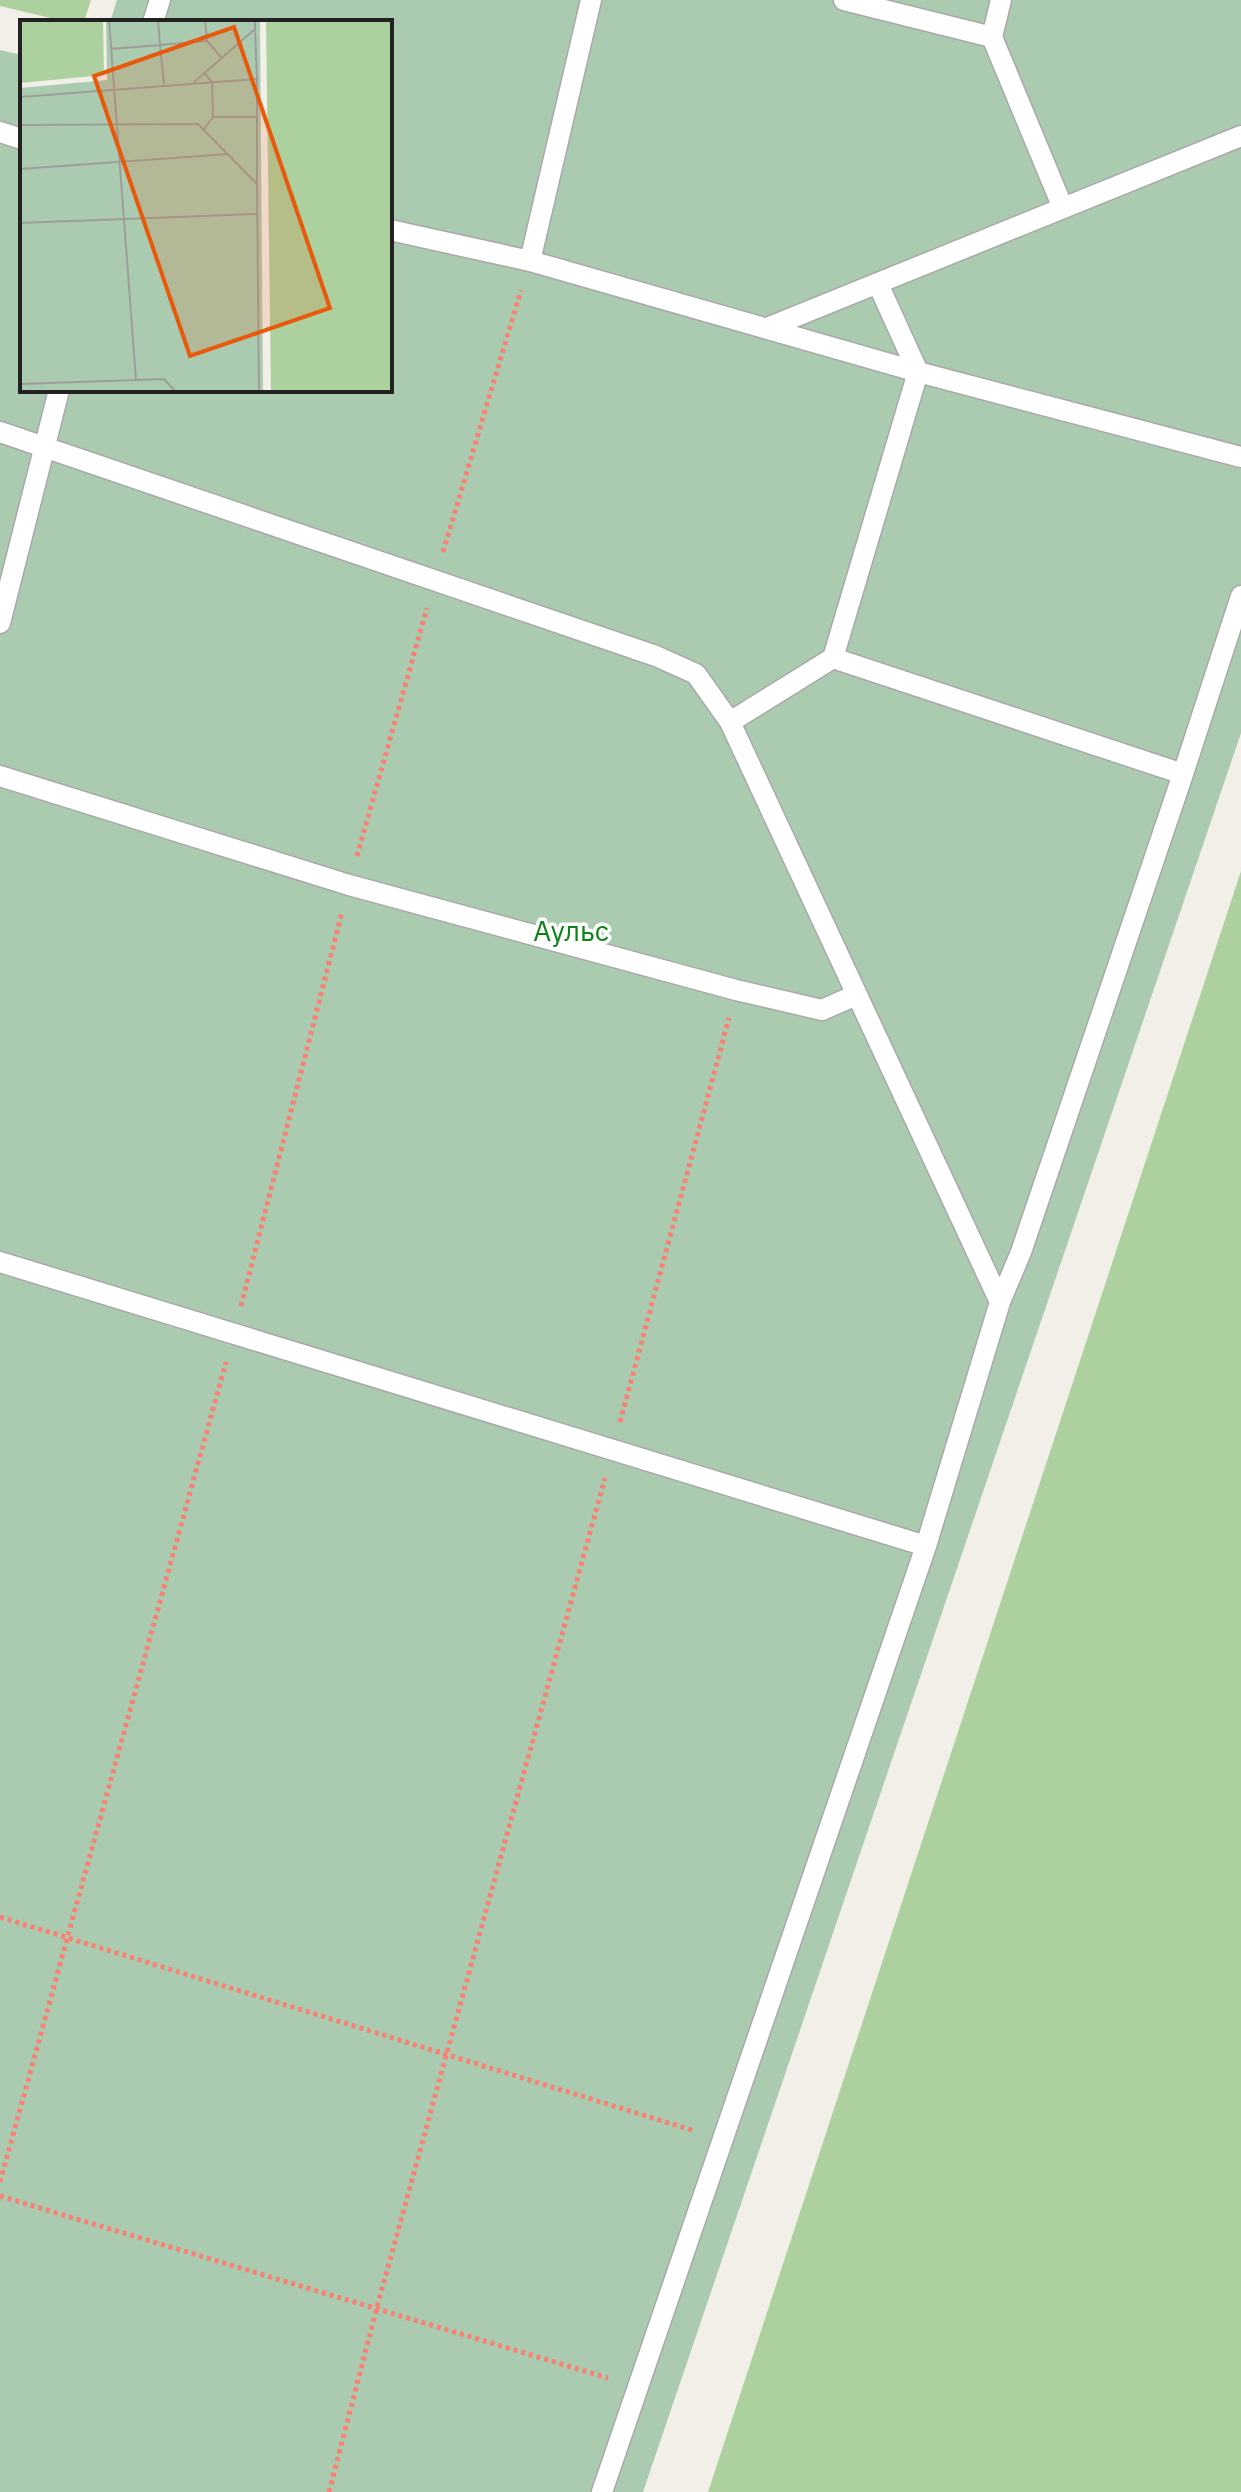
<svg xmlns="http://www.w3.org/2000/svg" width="1241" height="2492" viewBox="0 0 1241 2492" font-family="'IBM Plex Sans',sans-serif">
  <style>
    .forest { fill: #add19e }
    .cemetery { fill: #aacbaf }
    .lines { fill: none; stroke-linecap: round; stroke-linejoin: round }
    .lane-casing { stroke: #a9a9a9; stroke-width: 23 }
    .path { stroke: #fa8072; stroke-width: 5; stroke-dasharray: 4 4; stroke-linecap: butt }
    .lane { stroke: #fff; stroke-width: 20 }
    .labels { text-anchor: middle; stroke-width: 7; stroke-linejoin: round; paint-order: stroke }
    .park-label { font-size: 28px; fill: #0c8416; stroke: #fff }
    .inset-road { fill: none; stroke: #9f9d99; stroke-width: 2 }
    .view { fill: #e8590c; fill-opacity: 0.15; stroke: #e8590c; stroke-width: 4 }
    .inset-edge { fill: none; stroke: #222; stroke-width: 4 }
  </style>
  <rect width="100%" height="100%" fill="#f2efe9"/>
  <path class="forest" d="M 0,0 L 91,0 L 84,22 L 67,22 L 0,6 Z
    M 1241,871 L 1241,2492 L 708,2492 Z"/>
  <path class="cemetery" d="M 117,0 L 1241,0 L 1241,733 L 643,2492 L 0,2492 L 0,50 L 22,55 L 22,390 L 390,390 L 390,22 L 110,22 Z"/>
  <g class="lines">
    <defs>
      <path id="lane" d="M 844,0 L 992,37
        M 1001,0 L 992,37 L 1063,208
        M 153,22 L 160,0
        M 0,132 L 22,139
        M 390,230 L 530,261 L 918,372 L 1241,457
        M 530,261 L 591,0
        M 767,328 L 1241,136
        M 0,432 L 656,656 L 696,674 L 730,722 L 1000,1302 L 926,1546 L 602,2492
        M 0,623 L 59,390
        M 833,658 L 1183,774 L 1021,1252 L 1000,1302
        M 730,722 L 833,658 L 918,372 L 878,284
        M 1183,774 L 1241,596
        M 0,776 L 349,885 L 736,990 L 822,1010 L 856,995
        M 0,1262 L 926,1546"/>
    </defs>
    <use href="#lane" class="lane-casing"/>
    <path class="path" d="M 443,552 L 521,290
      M 357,856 L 427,608
      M 241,1306 L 342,912
      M 620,1422 L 729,1018
      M 0,1917 L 695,2131
      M 0,2182 L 226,1362
      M 0,2196 L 608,2378
      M 329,2492 L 377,2307 L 605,1478"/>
    <use href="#lane" class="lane"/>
  </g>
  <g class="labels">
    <g class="park-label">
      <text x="571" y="941">Аульс</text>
    </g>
  </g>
  <g transform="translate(20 20)">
    <rect width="372" height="372" fill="#f2efe9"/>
    <path d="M 0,0 L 83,0 L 84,55 L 0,63 ZM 246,0 L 372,0 L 372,372 L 251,372 Z" fill="#add19e"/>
    <path d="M 86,0 L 240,0 L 243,372 L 0,372 L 0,68 L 87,60 Z" fill="#aacbaf"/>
    <path class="inset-road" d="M 89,0 L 116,360M 185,0 L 187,21 L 202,38M 235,9 L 237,59M 90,29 L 140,25 L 138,0M 184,53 L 192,62 L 193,97 L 184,109M 173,63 L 235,9 L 235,0M 144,64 L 140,25 L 187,21M 0,77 L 237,59 L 237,97M 193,97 L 237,97 L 237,164M 0,105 L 178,104 L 237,164 L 239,372M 0,149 L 209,134M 0,203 L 238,194M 0,364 L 144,359 L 156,372"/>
    <path class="view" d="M 214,7 L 310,288 L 170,336 L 74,56 Z"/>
    <rect width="372" height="372" class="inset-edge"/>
  </g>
</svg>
